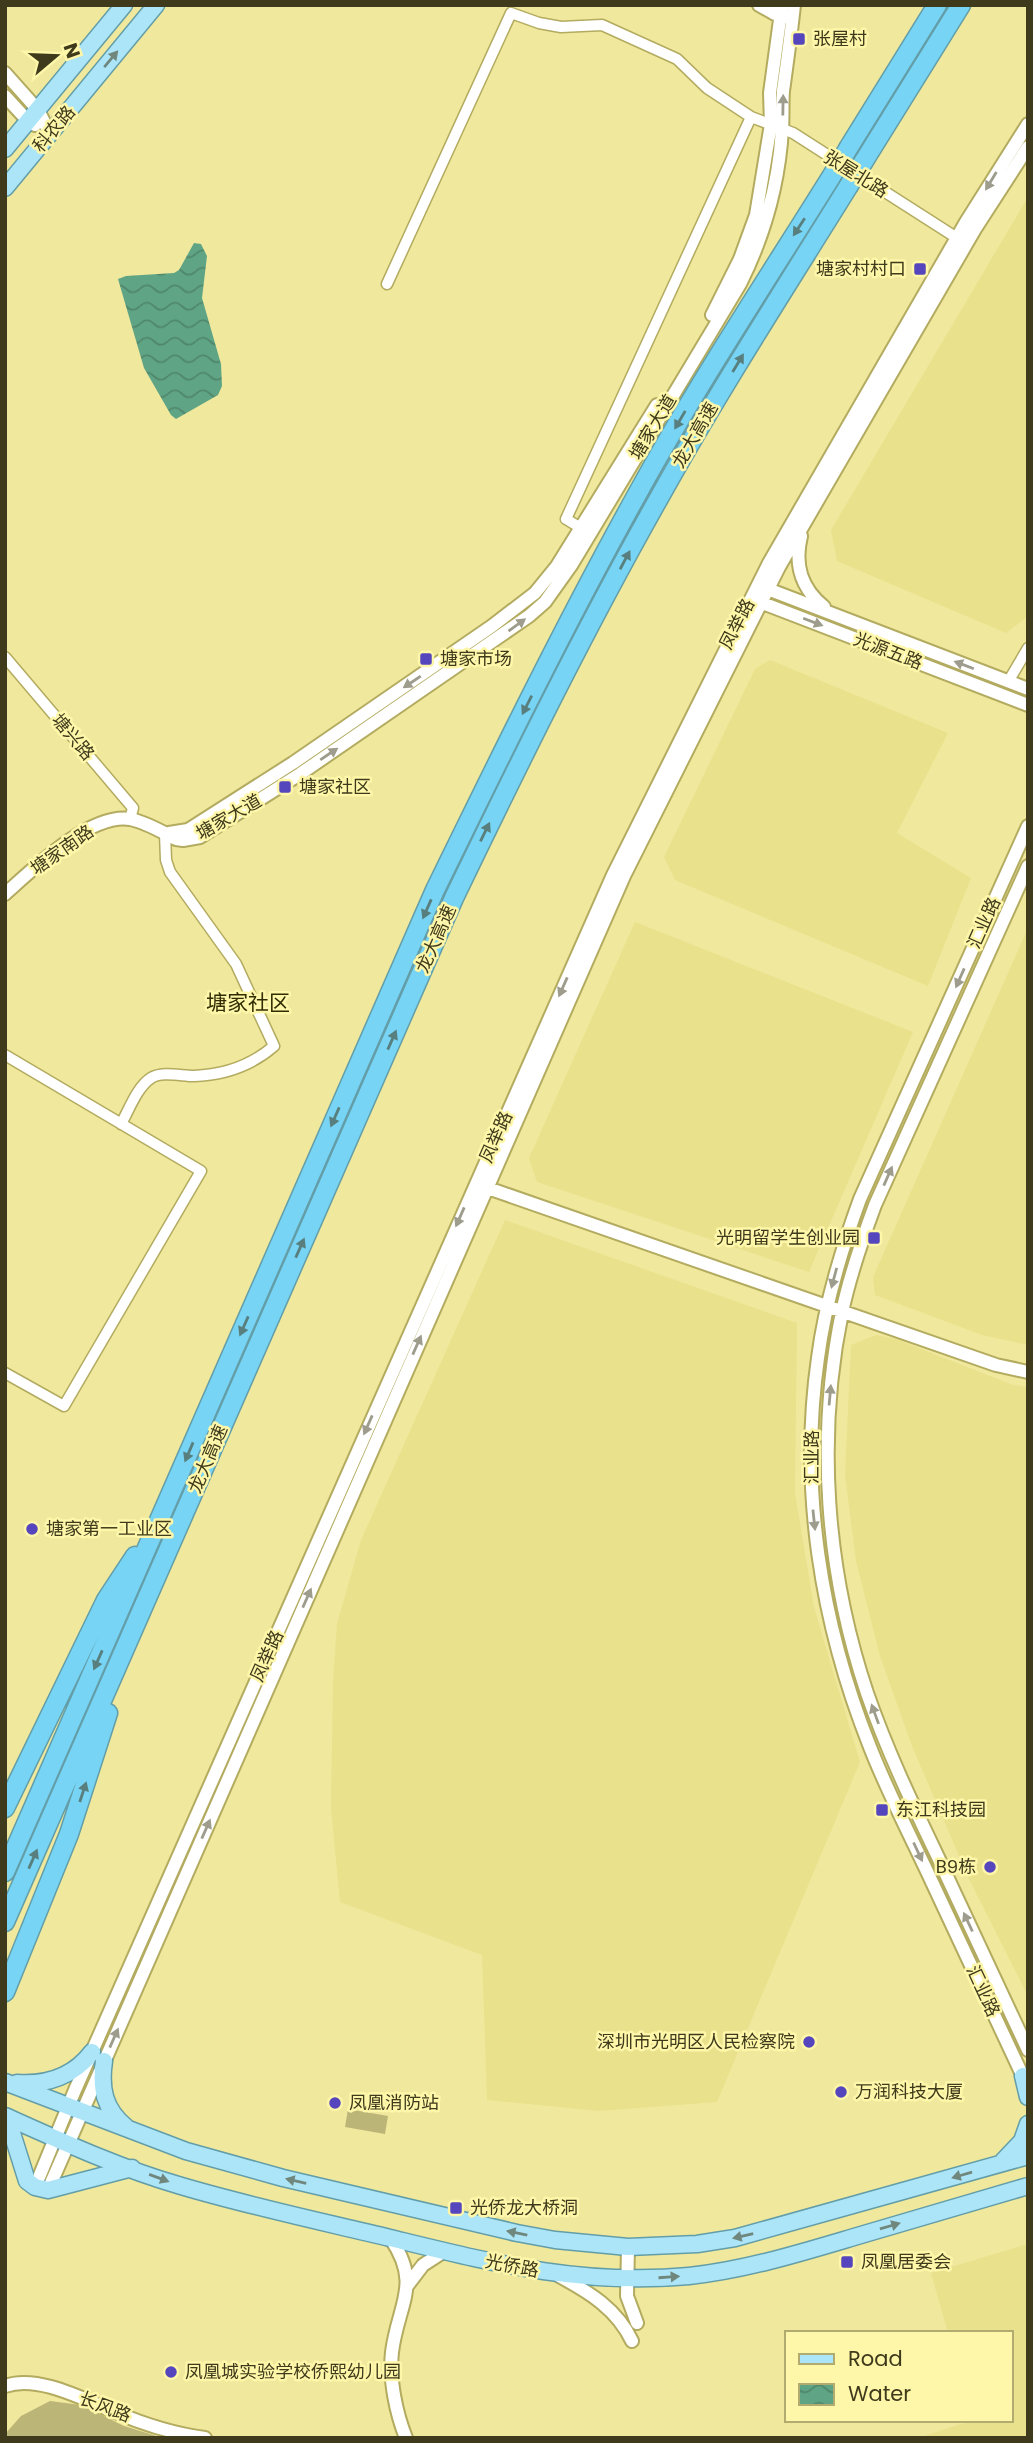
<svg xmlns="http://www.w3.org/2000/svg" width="1033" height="2443" viewBox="0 0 1033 2443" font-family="Poppins,'Noto Sans SC',sans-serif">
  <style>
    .built { fill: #eae18c }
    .green { fill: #bcb578 }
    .water { fill: url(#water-waves) }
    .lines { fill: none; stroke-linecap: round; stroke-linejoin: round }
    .minor-casing { stroke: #b3ab60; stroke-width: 13 }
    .tertiary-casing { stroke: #b3ab60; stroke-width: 16 }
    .primary-casing { stroke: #639ea8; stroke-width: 19 }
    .motorway-casing { stroke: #639ea8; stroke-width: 21 }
    .minor { stroke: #fff; stroke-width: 10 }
    .tertiary { stroke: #fff; stroke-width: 12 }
    .primary { stroke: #ade5f8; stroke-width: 16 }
    .motorway { stroke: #77d4f4; stroke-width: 18 }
    .motorway-bridge-casing { stroke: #639ea8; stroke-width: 21; stroke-linecap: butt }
    .motorway-bridge { stroke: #77d4f4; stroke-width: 18 }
    .oneway { fill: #70877e }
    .oneway2 { fill: #9e9c8d }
    .oneway3 { fill: #587f7d }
    .poi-dot { fill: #5546bd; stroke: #fef6a9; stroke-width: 2.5 }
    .labels { text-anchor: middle; stroke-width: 5; stroke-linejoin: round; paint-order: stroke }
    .poi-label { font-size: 18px; fill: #3e3a1b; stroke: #fef6a9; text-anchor: start }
    .street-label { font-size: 18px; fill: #3e3a1b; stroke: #fef6a9 }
    .quarter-label { font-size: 21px; fill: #302c03; stroke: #fef6a9 }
  </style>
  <defs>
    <pattern id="water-waves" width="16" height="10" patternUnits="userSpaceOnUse" patternTransform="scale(1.75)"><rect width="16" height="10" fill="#5fa585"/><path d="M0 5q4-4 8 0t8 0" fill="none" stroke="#50876c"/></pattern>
  </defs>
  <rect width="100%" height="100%" fill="#f0e89c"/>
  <path class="built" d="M 1028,197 L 1028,616 L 1006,633 L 837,561 L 831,530 Z
    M 770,660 L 948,733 L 897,833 L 971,878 L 928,986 L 675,880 L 664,857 L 755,669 Z
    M 635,922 L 913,1032 L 809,1272 L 537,1182 L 529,1158 Z
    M 1028,928 L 1028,1345 L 982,1335 L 875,1295 L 873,1277 Z
    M 505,1220 L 797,1323 L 795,1493 L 814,1607 L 860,1762 L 717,2102 L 599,2111 L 487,2100 L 482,1955 L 340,1902 L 331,1808 L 333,1682 L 337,1624 L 361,1540 Z
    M 876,1335 L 896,1339 L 1013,1385 L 1028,1387 L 1028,1996 L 968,1877 L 912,1746 L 880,1656 L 856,1561 L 845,1475 L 851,1345 Z
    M 1028,2244 L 1028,2438 L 918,2438 L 973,2420 L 1010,2420 L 1010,2333 L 948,2333 L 931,2273 Z"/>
  <path class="green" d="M 348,2109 L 388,2116 L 385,2134 L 345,2127 Z
    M 50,2401 L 81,2405 L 124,2426 L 163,2438 L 5,2438 L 5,2434 L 21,2416 Z"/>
  <path class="water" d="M 194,243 L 201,244 L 207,256 L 202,298 L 221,364 L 222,386 L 218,395 L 176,419 L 171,415 L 144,368 L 118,279 L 126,276 L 174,273 L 179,270 Z"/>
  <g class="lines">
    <defs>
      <path id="minor" d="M 751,117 L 793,133 L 957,238
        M 387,284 L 511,13 L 539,23 L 561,27 L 602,25 L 677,59 L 707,88 L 751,117 L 566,519 L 581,528
        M 5,657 L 133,808 L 130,819
        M 1008,682 L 1028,648
        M 5,1055 L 201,1171 L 64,1406 L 5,1373
        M 121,1124 C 129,1110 137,1087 151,1078 C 162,1071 181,1076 194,1076 C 224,1075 251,1066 274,1046 L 236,964 L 170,872 L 166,860 L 165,833"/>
      <path id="tertiary" d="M 759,5 L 775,14 L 787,17
        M 5,73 L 38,110 L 50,134
        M 5,96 L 28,121 L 35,125
        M 712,315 L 740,259 L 756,215 L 771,124 L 770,93 L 782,5
        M 801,536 C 794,565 801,588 824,607
        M 760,586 L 1028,689
        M 755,597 L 760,602 L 1028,705
        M 169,833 L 188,830 L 293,763 L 492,626 L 535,593 L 557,566 L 657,405
        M 1028,866 L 875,1205 C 862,1240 850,1275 842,1312 C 816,1438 826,1571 867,1693 C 886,1748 911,1801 936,1853 C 967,1919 997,1985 1028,2050
        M 5,894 C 34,868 90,813 130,819 C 146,822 162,832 176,839 L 183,840 L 200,837 L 300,774 L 529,616 L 545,602 L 572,564 L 740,284 C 764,236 779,182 782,129 C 783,116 782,103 783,91 C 787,62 791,34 794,5
        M 482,1186 L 996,1365 L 1028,1372
        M 1026,2083 C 995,2016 963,1949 932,1882 C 911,1837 888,1793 870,1747 C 821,1624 799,1489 818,1358 C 825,1303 841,1251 860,1199 L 1028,826
        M 35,2187 L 75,2090 L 613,875 L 769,563 L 966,222 L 1028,124
        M 48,2190 L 624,876 L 779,567 L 975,229 L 1028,147
        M 391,2239 C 422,2285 398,2304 392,2352 C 389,2379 396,2413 406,2438
        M 628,2247 L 627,2296 L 637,2323
        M 559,2276 C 589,2292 617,2309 632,2341
        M 407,2286 L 423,2265 L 443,2252
        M 5,2386 C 38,2374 85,2400 115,2412 C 143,2424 175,2434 205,2438"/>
      <path id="primary" d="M 5,149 L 124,5
        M 5,188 L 156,5
        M 104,2061 C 100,2088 104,2109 126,2127
        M 1023,2076 L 1028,2097
        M 5,2082 L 186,2151 L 283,2178 L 517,2233 L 555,2240 L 628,2247 L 697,2244 L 735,2238 L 1028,2156
        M 17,2083 C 47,2085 74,2076 92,2052
        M 5,2116 C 61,2141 119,2168 178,2185 C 248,2206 319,2221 390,2238 C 493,2263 581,2286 689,2276 C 745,2270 800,2253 854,2237 C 912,2220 970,2203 1028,2186
        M 7,2117 L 27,2181 L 35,2187 L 48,2190 L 132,2168
        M 1003,2161 L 1022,2141 L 1028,2124"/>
      <path id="motorway" d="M 849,147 L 937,5
        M 864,161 L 961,5
        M 5,1808 L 106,1600 L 135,1556
        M 5,1872 L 435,890 C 501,755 567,620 640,489 C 700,380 770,275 836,169
        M 5,1922 L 454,898 C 519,763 585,629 659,498 C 718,392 784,290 848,187
        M 5,1992 L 69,1834 L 108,1713"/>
    </defs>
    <use href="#minor" class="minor-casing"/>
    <use href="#tertiary" class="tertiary-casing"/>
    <use href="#primary" class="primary-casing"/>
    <use href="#motorway" class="motorway-casing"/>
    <use href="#minor" class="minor"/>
    <use href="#tertiary" class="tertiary"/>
    <use href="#primary" class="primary"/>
    <use href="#motorway" class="motorway"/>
    <defs>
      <path id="motorway-bridge" d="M 836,169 L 849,147
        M 848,187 L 864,161"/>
    </defs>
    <use href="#motorway-bridge" class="motorway-bridge-casing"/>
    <use href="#motorway-bridge" class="motorway-bridge"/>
  </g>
  <defs><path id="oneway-solid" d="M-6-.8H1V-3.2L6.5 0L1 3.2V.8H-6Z" transform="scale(1.75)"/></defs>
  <g class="oneway">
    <use href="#oneway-solid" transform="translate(111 59) rotate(-50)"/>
    <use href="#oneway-solid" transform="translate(962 2175) rotate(164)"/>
    <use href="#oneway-solid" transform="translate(159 2178) rotate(20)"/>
    <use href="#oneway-solid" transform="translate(296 2181) rotate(-167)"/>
    <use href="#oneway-solid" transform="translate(890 2226) rotate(-16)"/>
    <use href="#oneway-solid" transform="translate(517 2233) rotate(-168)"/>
    <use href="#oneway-solid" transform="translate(743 2236) rotate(167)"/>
    <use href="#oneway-solid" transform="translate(669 2277) rotate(-4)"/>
  </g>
  <g class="oneway2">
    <use href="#oneway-solid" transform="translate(783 105) rotate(-89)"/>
    <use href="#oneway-solid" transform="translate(991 181) rotate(121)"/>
    <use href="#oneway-solid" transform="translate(813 622) rotate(21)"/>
    <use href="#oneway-solid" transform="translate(517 625) rotate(-36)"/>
    <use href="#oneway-solid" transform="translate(964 665) rotate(-159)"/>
    <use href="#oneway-solid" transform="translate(412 682) rotate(146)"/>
    <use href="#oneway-solid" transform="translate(329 754) rotate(-34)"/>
    <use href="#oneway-solid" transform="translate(960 978) rotate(114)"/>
    <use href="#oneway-solid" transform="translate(563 987) rotate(114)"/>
    <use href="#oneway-solid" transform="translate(888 1176) rotate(-66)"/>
    <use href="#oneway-solid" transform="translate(460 1217) rotate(114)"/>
    <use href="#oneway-solid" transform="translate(834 1278) rotate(105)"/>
    <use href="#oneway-solid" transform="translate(417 1345) rotate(-66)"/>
    <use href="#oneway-solid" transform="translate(830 1395) rotate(-85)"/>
    <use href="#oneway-solid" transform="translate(368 1425) rotate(114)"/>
    <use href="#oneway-solid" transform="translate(814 1520) rotate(84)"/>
    <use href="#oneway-solid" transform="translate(307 1598) rotate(-66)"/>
    <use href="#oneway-solid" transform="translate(875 1714) rotate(-110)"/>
    <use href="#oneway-solid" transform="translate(206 1829) rotate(-66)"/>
    <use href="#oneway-solid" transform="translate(918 1852) rotate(65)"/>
    <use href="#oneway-solid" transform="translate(968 1922) rotate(-115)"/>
    <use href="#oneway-solid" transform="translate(114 2038) rotate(-66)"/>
  </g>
  <g class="oneway3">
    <use href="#oneway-solid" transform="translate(799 227) rotate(123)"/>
    <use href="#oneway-solid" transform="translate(738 363) rotate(-59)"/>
    <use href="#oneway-solid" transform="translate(680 420) rotate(120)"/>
    <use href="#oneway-solid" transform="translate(625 560) rotate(-62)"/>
    <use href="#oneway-solid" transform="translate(527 705) rotate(117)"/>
    <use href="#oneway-solid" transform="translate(485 832) rotate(-64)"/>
    <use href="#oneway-solid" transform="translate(427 909) rotate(114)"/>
    <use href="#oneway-solid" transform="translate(392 1040) rotate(-66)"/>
    <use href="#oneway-solid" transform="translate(335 1117) rotate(114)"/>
    <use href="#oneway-solid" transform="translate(300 1248) rotate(-66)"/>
    <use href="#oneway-solid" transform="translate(244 1326) rotate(114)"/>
    <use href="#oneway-solid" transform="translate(189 1452) rotate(113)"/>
    <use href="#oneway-solid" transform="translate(98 1660) rotate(114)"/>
    <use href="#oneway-solid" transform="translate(83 1792) rotate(-72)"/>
    <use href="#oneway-solid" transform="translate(33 1859) rotate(-66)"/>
  </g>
  <g class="poi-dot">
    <rect x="792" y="32" width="14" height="14" rx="3.5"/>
    <rect x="913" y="262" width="14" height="14" rx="3.5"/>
    <rect x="419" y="652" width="14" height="14" rx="3.5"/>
    <rect x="278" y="780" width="14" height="14" rx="3.5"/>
    <rect x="867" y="1231" width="14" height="14" rx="3.5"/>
    <circle cx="32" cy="1529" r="7"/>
    <rect x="875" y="1803" width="14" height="14" rx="3.5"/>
    <circle cx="990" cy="1867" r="7"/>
    <circle cx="809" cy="2042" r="7"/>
    <circle cx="841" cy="2092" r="7"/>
    <circle cx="335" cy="2103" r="7"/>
    <rect x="449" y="2201" width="14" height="14" rx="3.5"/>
    <rect x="840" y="2255" width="14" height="14" rx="3.5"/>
    <circle cx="171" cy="2372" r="7"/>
  </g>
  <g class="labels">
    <g class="poi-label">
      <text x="813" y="45">张屋村</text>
      <text x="906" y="275" text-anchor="end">塘家村村口</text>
      <text x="440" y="665">塘家市场</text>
      <text x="299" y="793">塘家社区</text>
      <text x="860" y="1244" text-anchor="end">光明留学生创业园</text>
      <text x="46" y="1535">塘家第一工业区</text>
      <text x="896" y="1816">东江科技园</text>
      <text x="976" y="1873" text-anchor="end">B9栋</text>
      <text x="795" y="2048" text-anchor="end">深圳市光明区人民检察院</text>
      <text x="855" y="2098">万润科技大厦</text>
      <text x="349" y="2109">凤凰消防站</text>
      <text x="470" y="2214">光侨龙大桥洞</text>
      <text x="861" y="2268">凤凰居委会</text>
      <text x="185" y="2378">凤凰城实验学校侨熙幼儿园</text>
    </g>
    <g class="street-label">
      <text transform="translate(54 129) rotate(-50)" y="6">科农路</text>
      <text transform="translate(856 174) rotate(32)" y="6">张屋北路</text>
      <text transform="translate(653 427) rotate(-59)" y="6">塘家大道</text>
      <text transform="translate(695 435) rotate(-60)" y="6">龙大高速</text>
      <text transform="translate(737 624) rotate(-63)" y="6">凤举路</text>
      <text transform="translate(888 651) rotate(21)" y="6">光源五路</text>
      <text transform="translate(73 737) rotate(50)" y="6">塘兴路</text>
      <text transform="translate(229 817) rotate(-30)" y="6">塘家大道</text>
      <text transform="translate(62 850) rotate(-35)" y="6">塘家南路</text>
      <text transform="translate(984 923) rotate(-66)" y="6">汇业路</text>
      <text transform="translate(436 939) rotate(-66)" y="6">龙大高速</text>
      <text transform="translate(496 1137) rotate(-66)" y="6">凤举路</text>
      <text transform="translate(812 1457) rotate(-90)" y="6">汇业路</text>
      <text transform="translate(208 1459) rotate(-67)" y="6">龙大高速</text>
      <text transform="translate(267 1656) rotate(-66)" y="6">凤举路</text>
      <text transform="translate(983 1991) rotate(65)" y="6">汇业路</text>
      <text transform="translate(512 2266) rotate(11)" y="6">光侨路</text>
      <text transform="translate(105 2407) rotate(21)" y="6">长风路</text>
    </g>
    <g class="quarter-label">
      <text x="248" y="1010">塘家社区</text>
    </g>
  </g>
  <rect width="1033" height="2443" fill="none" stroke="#3e3a1b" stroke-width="14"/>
  <rect x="785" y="2331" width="228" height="91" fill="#fef6a9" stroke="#b1ab70" stroke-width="2"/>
  <rect x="799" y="2354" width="35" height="10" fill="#ade5f8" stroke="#b1ab70" stroke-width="2"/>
  <text x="848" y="2366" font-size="21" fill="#3e3a1b">Road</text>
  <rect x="799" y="2384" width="35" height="21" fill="url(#water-waves)" stroke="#b1ab70" stroke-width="2"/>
  <text x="848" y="2401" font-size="21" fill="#3e3a1b">Water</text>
  <g transform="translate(56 56) rotate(71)" stroke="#fef6a9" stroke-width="5" paint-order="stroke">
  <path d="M0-5L12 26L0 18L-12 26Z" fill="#3e3a1b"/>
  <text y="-10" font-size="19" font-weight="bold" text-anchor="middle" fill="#3e3a1b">N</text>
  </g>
</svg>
